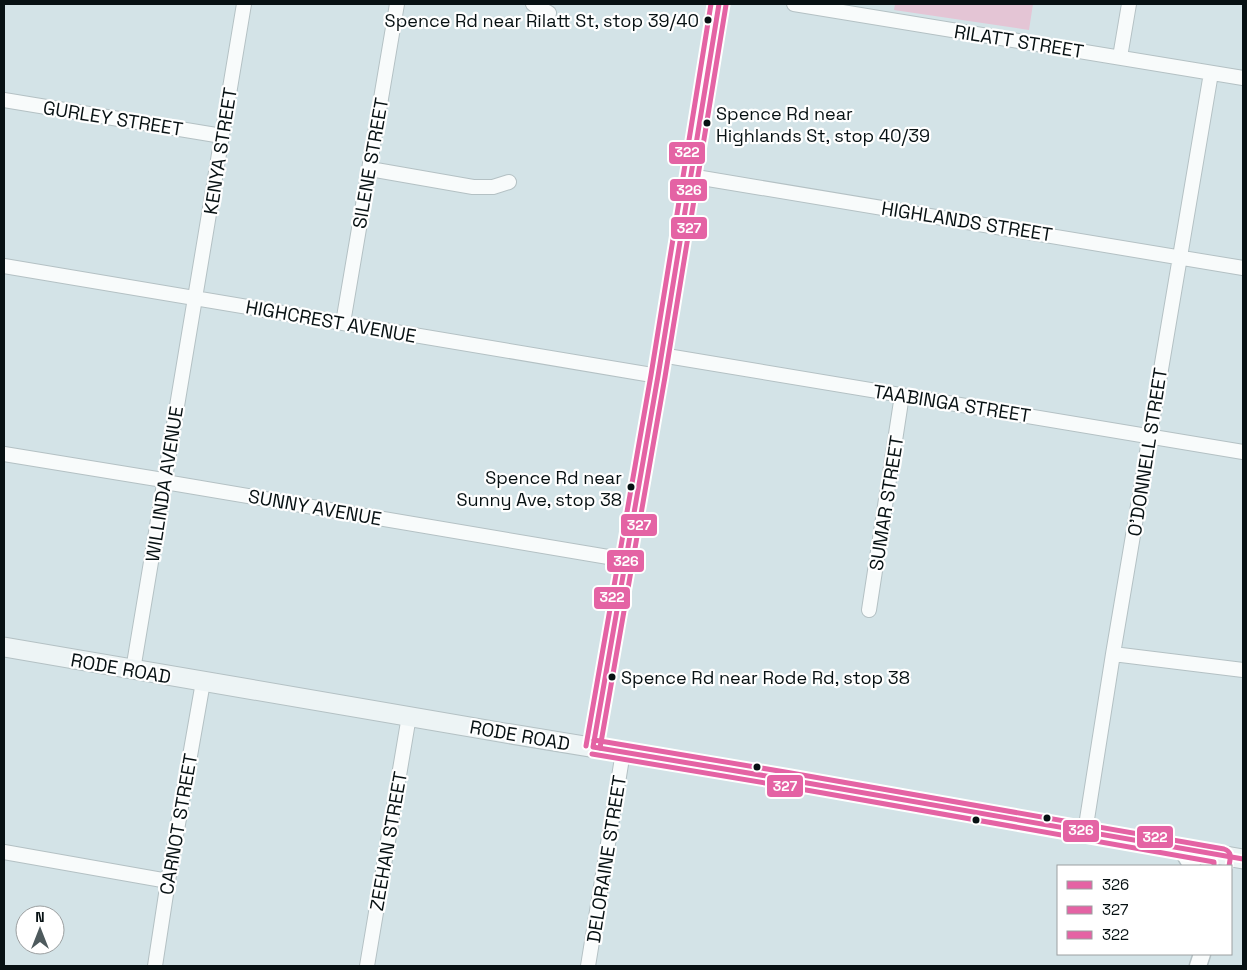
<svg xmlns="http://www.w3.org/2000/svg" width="1247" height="970" viewBox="0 0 1247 970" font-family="'Space Grotesk',sans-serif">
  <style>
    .green { fill: #e4c5d5 }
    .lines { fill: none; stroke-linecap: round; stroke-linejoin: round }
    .minor-casing { stroke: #b4c1c4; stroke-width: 16 }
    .tertiary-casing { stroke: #b4c1c4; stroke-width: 19 }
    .secondary-casing { stroke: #b4c1c4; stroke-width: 21 }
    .minor { stroke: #f8fbfb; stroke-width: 14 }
    .tertiary { stroke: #f8fbfb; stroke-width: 16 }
    .secondary { stroke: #edf4f5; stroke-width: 19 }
    .bus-1-casing { stroke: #fff; stroke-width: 9 }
    .bus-2-casing { stroke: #fff; stroke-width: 9 }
    .bus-3-casing { stroke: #fff; stroke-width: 9 }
    .bus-1 { stroke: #e463a4; stroke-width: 5 }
    .bus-2 { stroke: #e463a4; stroke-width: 5 }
    .bus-3 { stroke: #e463a4; stroke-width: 5 }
    .bus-dot { fill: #071113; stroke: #fff; stroke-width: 2 }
    .labels { text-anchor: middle; stroke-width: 4.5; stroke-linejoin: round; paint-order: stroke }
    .bus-label { font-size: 18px; fill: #071113; stroke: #fff; text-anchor: end }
    .street-label { font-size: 19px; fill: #071113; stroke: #fff }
    .line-badge { stroke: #fff; stroke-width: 2 }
    .badge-label { font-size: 14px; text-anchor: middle; font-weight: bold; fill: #fff }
  </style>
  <rect width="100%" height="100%" fill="#d3e3e7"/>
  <path class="green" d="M 895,4 L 1033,4 L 1029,30 L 894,10 Z"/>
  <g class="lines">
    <defs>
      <path id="minor" d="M 533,4 L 549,13
        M 794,4 L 1243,78
        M 1120,57 L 1129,4
        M 4,100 L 222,136
        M 370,169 L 473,187 L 493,187 L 509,182
        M 690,176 L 1243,268
        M 4,266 L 658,376
        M 343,323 L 397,4
        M 661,355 L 1243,452
        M 4,454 L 157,479 L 171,483 L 626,560
        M 869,610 L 902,395
        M 1113,654 L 1243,670
        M 133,670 L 244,4
        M 1085,832 L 1113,654 L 1211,73
        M 4,852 L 168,881
        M 155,966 L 168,881 L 203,682
        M 367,966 L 409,716
        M 588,966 L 623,752"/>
      <path id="tertiary" d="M 593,747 L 658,376 L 719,4
        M 1181,848 L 1192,866
        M 1198,966 L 1202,954"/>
      <path id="secondary" d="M 4,647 L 505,733 L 790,780 L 1243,859"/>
    </defs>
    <use href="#minor" class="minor-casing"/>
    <use href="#tertiary" class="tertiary-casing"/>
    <use href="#secondary" class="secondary-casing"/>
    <use href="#minor" class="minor"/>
    <use href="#tertiary" class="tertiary"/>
    <use href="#secondary" class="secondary"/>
    <defs>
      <path id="bus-1" d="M 593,747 L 658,376 L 719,4
        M 593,747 L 790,780 L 1243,859"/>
      <path id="bus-2" d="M 600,748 L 665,377 L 726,5
        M 592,754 L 789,787 L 1214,862 L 1214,865"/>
      <path id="bus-3" d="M 594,740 L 791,773 L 1224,849 C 1233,852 1230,859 1229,866
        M 586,746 L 651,375 L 711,4"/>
    </defs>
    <use href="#bus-1" class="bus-1-casing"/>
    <use href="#bus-2" class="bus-2-casing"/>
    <use href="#bus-3" class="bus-3-casing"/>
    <use href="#bus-1" class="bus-1"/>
    <use href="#bus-2" class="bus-2"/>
    <use href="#bus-3" class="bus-3"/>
  </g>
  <g class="bus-dot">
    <circle cx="708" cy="20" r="4.5"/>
    <circle cx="707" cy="123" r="4.5"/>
    <circle cx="631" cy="487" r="4.5"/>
    <circle cx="612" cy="677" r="4.5"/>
    <circle cx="757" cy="767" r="4.5"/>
    <circle cx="1047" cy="818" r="4.5"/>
    <circle cx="976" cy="820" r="4.5"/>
  </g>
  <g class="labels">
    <g class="bus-label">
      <text x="699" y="27">Spence Rd near Rilatt St, stop 39/40</text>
      <text x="716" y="120" text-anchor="start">Spence Rd near<tspan x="716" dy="22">Highlands St, stop 40/39</tspan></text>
      <text x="622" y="484">Spence Rd near<tspan x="622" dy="22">Sunny Ave, stop 38</tspan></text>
      <text x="621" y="684" text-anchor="start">Spence Rd near Rode Rd, stop 38</text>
    </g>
    <g class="street-label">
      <text transform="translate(1019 41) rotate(9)" y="7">RILATT STREET</text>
      <text transform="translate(113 118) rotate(9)" y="7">GURLEY STREET</text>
      <text transform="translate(220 151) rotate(-81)" y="7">KENYA STREET</text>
      <text transform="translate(370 163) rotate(-80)" y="7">SILENE STREET</text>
      <text transform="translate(967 221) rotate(9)" y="7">HIGHLANDS STREET</text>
      <text transform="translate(331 321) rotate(10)" y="7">HIGHCREST AVENUE</text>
      <text transform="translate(952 403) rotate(9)" y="7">TAABINGA STREET</text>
      <text transform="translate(1147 452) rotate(-81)" y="7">O'DONNELL STREET</text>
      <text transform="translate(164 484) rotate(-81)" y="7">WILLINDA AVENUE</text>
      <text transform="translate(886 503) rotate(-81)" y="7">SUMAR STREET</text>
      <text transform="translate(315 507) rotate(10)" y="7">SUNNY AVENUE</text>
      <text transform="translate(121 668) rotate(10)" y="7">RODE ROAD</text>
      <text transform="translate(520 735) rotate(10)" y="7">RODE ROAD</text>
      <text transform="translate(178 824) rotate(-80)" y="7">CARNOT STREET</text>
      <text transform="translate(388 841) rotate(-80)" y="7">ZEEHAN STREET</text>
      <text transform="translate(606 859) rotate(-81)" y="7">DELORAINE STREET</text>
    </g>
  </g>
  <g class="line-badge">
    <rect x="668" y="141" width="38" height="24" rx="5" fill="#e463a4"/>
    <rect x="669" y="178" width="39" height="24" rx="5" fill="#e463a4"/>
    <rect x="670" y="216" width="38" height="24" rx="5" fill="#e463a4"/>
    <rect x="620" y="513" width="38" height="24" rx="5" fill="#e463a4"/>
    <rect x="606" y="549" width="39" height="24" rx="5" fill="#e463a4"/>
    <rect x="593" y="586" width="38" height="24" rx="5" fill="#e463a4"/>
    <rect x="766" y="774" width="38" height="24" rx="5" fill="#e463a4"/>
    <rect x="1062" y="819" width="38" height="24" rx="5" fill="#e463a4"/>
    <rect x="1136" y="825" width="38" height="24" rx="5" fill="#e463a4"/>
  </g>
  <g class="badge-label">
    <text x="687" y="157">322</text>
    <text x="689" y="195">326</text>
    <text x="689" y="233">327</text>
    <text x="639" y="530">327</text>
    <text x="626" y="566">326</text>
    <text x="612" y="602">322</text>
    <text x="785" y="791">327</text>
    <text x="1081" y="835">326</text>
    <text x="1155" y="842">322</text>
  </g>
  <rect width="1247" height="970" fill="none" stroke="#071113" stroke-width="10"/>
  <rect x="1057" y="865" width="175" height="90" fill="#ffffff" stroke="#9ca0a1"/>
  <rect x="1067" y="881" width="25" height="8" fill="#e463a4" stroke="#9ca0a1"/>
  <text x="1102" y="890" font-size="15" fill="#071113">326</text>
  <rect x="1067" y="906" width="25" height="8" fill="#e463a4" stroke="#9ca0a1"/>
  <text x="1102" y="915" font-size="15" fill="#071113">327</text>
  <rect x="1067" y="931" width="25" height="8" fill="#e463a4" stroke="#9ca0a1"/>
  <text x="1102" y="940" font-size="15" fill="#071113">322</text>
  <g transform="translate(40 930)"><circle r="24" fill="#ffffff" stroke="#9ca0a1"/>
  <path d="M0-4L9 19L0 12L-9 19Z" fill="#4e5a5d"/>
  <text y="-8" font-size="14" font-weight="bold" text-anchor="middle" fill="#071113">N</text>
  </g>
</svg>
